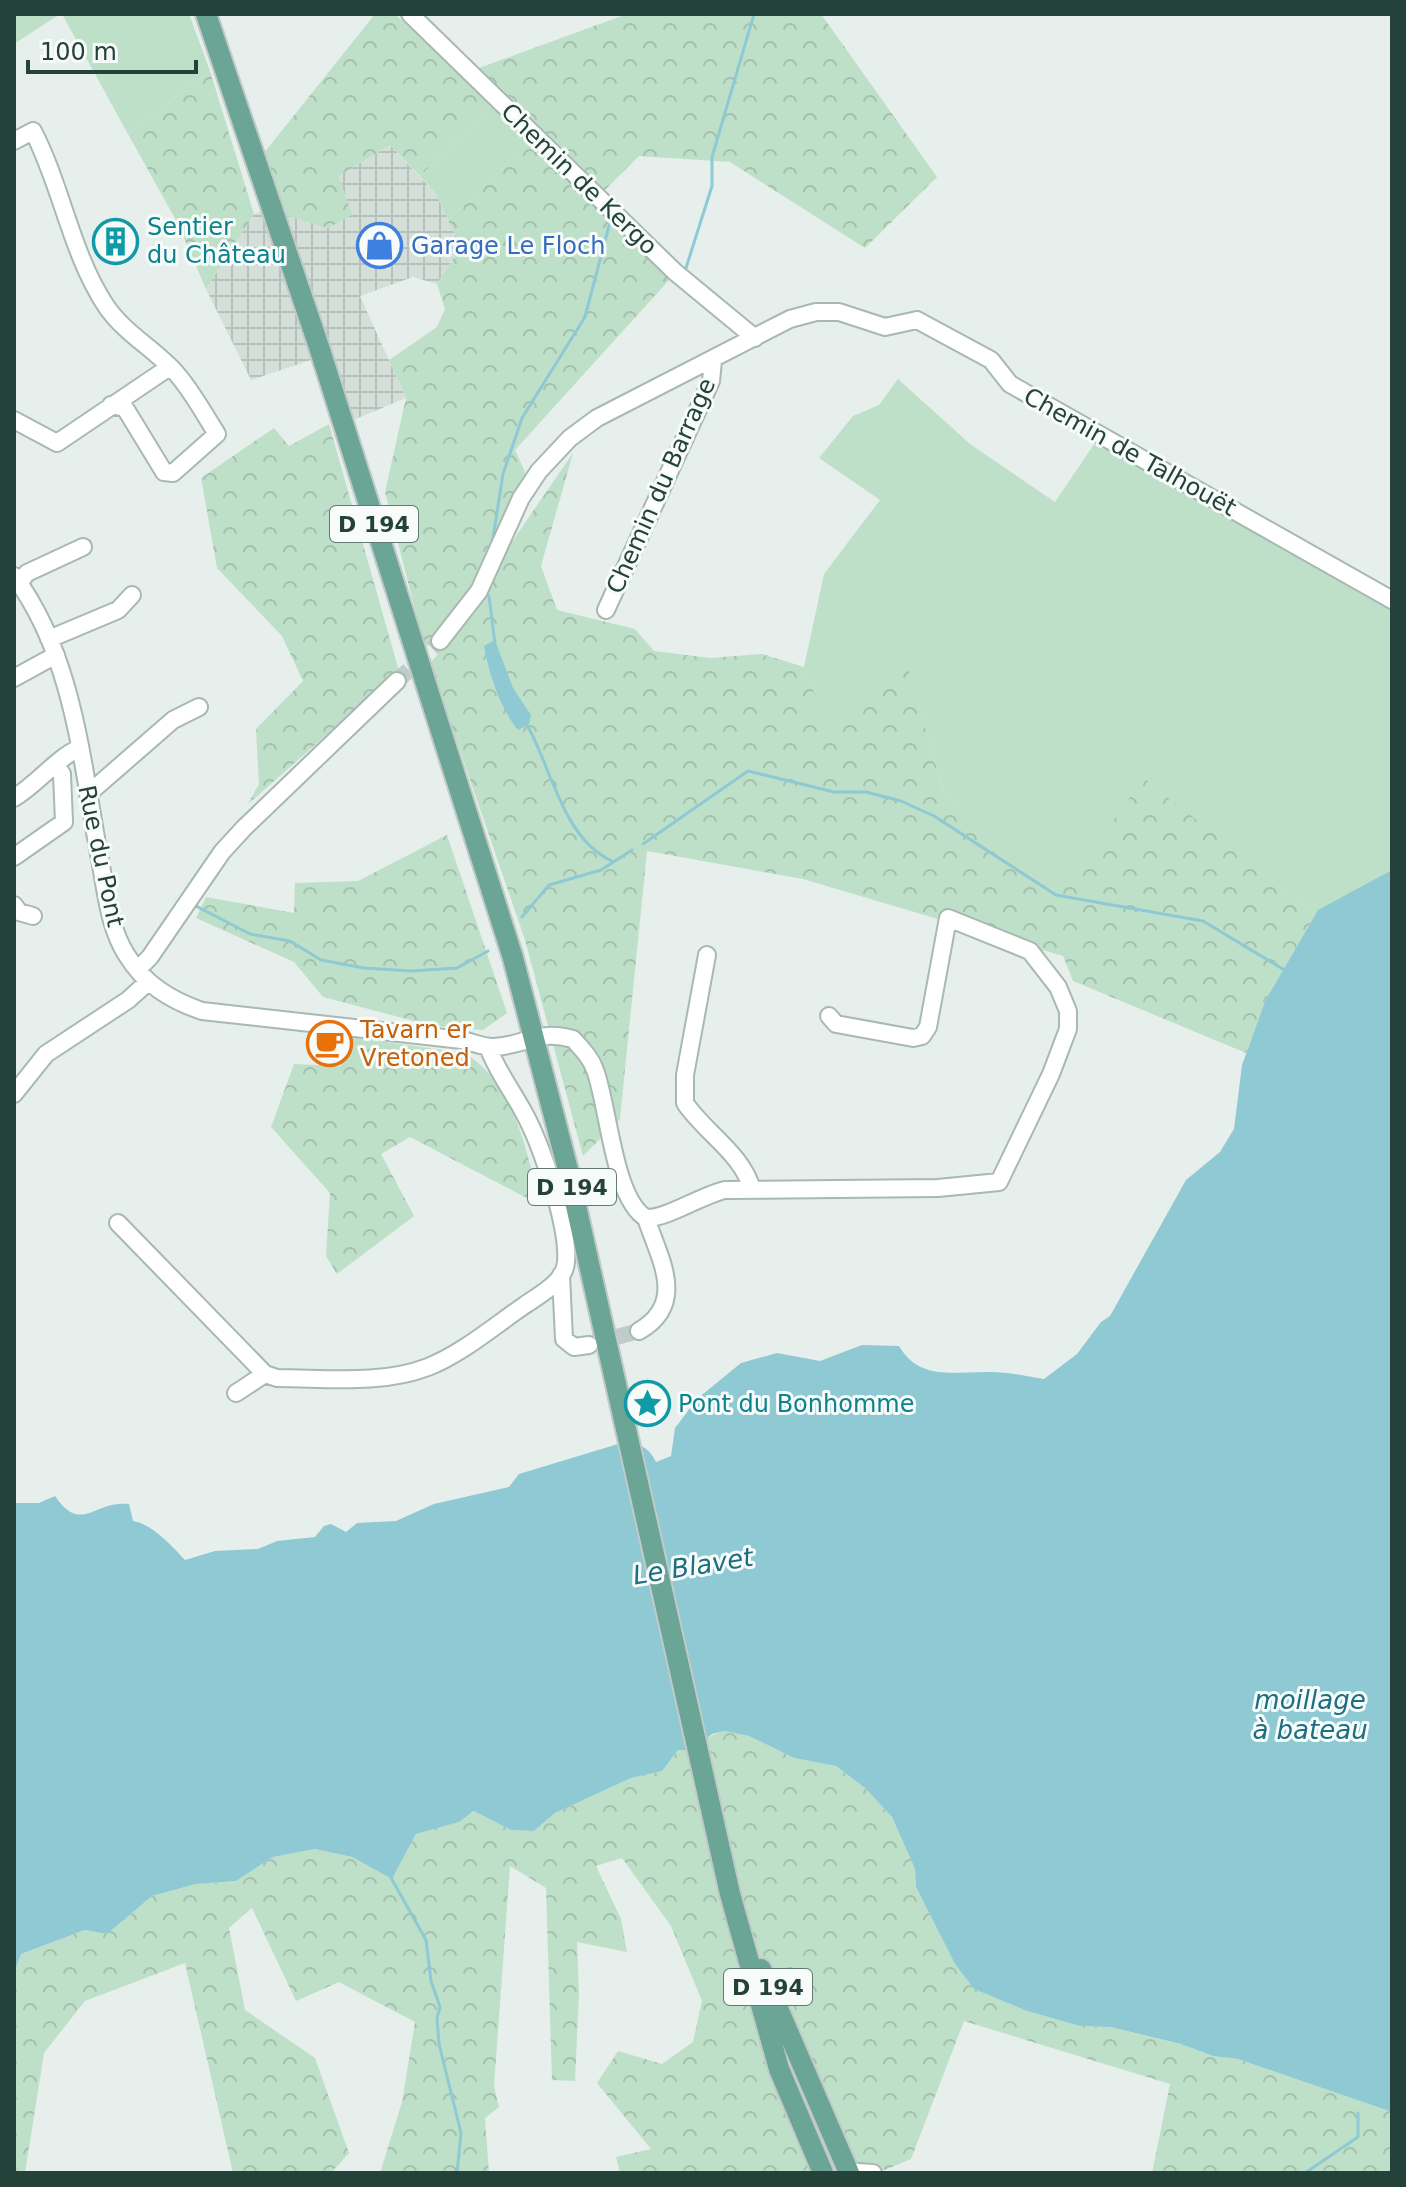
<svg xmlns="http://www.w3.org/2000/svg" width="1406" height="2187" viewBox="0 0 1406 2187" font-family="'DejaVu Sans',sans-serif">
  <style>
    .industrial { fill: url(#industrial-grid) }
    .grass { fill: #bfe0c8 }
    .forest { fill: url(#forest-crowns) }
    .water { fill: #8ec9d4 }
    .lines { fill: none; stroke-linecap: round; stroke-linejoin: round }
    .stream { stroke: #8ec9d4; stroke-width: 3 }
    .minor-tunnel { stroke: #bfccc8; stroke-width: 16; stroke-dasharray: 16 8; stroke-linecap: butt }
    .minor-casing { stroke: #a8b8b2; stroke-width: 20 }
    .major-casing { stroke: #c2cac8; stroke-width: 24 }
    .minor { stroke: #fff; stroke-width: 16 }
    .major { stroke: #6aa596; stroke-width: 20 }
    .labels { text-anchor: middle; stroke-width: 6; stroke-linejoin: round; paint-order: stroke }
    .shield { fill: #f7fbf9; stroke: #637a73; stroke-width: 2 }
    .shield-label { font-size: 22px; font-weight: bold; fill: #24423a }
    .street-label { font-size: 24px; fill: #24423a; stroke: #f7fbf9 }
    .culture-label { font-size: 24px; fill: #0d838f; stroke: #f7fbf9; text-anchor: start }
    .shop-label { font-size: 24px; fill: #366cbe; stroke: #f7fbf9; text-anchor: start }
    .food-label { font-size: 24px; fill: #c56008; stroke: #f7fbf9; text-anchor: start }
    .water-label { font-size: 26px; font-style: italic; fill: #1c6f80; stroke: #f7fbf9 }
  </style>
  <defs>
    <pattern id="industrial-grid" width="8" height="8" patternUnits="userSpaceOnUse" patternTransform="scale(2)"><rect width="8" height="8" fill="#d4dfda"/><path d="M0 4h8M4 0v8" fill="none" stroke="#b6c1bc"/></pattern>
    <pattern id="forest-crowns" width="20" height="18" patternUnits="userSpaceOnUse" patternTransform="scale(2)"><rect width="20" height="18" fill="#bfe0c8"/><path d="M2 6a3 3 0 1 1 6 0M12 15a3 3 0 1 1 6 0" fill="none" stroke="#a4c1ad"/></pattern>
  </defs>
  <rect width="100%" height="100%" fill="#e6efeb"/>
  <path class="industrial" d="M 390,145 L 436,194 L 461,247 L 437,284 L 413,277 L 360,296 L 406,398 L 353,420 L 329,354 L 251,380 L 206,289 L 254,214 L 339,176 Z"/>
  <path class="grass" d="M 14,14 L 60,14 L 14,44 Z
    M 62,14 L 189,14 L 210,71 L 128,134 Z
    M 492,105 L 529,142 L 448,220 L 436,194 L 420,176 Z
    M 898,379 L 970,444 L 1055,502 L 1097,440 L 1392,609 L 1392,870 L 1315,915 L 1144,779 L 1059,895 L 943,790 L 908,669 L 831,736 L 804,667 L 824,574 L 880,500 L 819,458 L 853,416 L 879,405 Z"/>
  <path class="forest" d="M 375,14 L 395,14 L 492,105 L 420,176 L 390,145 L 339,176 L 352,215 L 328,228 L 284,215 L 264,153 Z
    M 627,14 L 821,14 L 937,177 L 865,248 L 730,162 L 639,156 L 605,190 L 479,68 Z
    M 210,71 L 254,214 L 206,289 L 177,222 L 128,134 Z
    M 529,142 L 671,278 L 515,450 L 528,479 L 469,593 L 425,649 L 385,492 L 406,398 L 389,360 L 437,327 L 445,309 L 437,284 L 461,247 L 448,220 Z
    M 329,424 L 399,671 L 248,804 L 259,784 L 256,729 L 303,681 L 282,636 L 217,568 L 201,478 L 274,428 L 289,446 Z
    M 573,453 L 541,566 L 557,610 L 635,629 L 654,651 L 710,658 L 762,654 L 804,667 L 831,735 L 908,668 L 943,790 L 1059,894 L 1144,778 L 1315,915 L 1265,1001 L 1246,1053 L 1073,981 L 1063,956 L 803,879 L 647,851 L 620,1119 L 583,1156 L 525,940 L 430,663 L 475,613 L 490,589 L 498,562 Z
    M 447,835 L 507,1013 L 483,1030 L 433,1026 L 323,997 L 294,962 L 196,918 L 206,897 L 294,913 L 295,883 L 358,881 Z
    M 343,1036 L 465,1053 C 515,1084 527,1152 540,1205 L 410,1137 L 381,1154 L 414,1216 L 337,1274 L 326,1256 L 330,1193 L 271,1127 L 294,1064 L 341,1066 Z
    M 724,1731 L 749,1736 L 794,1758 L 836,1766 L 865,1788 L 892,1817 L 915,1869 L 916,1887 L 955,1964 L 974,1989 L 1027,2011 L 1080,2026 L 1109,2027 L 1181,2044 L 1213,2056 L 1238,2059 L 1392,2112 L 1392,2173 L 1152,2173 L 1170,2084 L 964,2021 L 911,2159 L 885,2170 L 857,2163 L 837,2120 L 796,2135 L 814,2173 L 620,2173 L 616,2157 L 651,2149 L 597,2083 L 618,2051 L 662,2064 L 693,2042 L 702,2001 L 671,1926 L 622,1858 L 596,1866 L 621,1919 L 627,1952 L 577,1942 L 579,1994 L 575,2081 L 552,2080 L 546,1888 L 510,1866 L 494,2086 L 499,2107 L 485,2118 L 489,2173 L 380,2173 L 402,2102 L 415,2022 L 339,1982 L 296,2001 L 252,1908 L 229,1928 L 245,2010 L 315,2058 L 349,2153 L 331,2173 L 233,2173 L 185,1963 L 85,2001 L 44,2053 L 25,2173 L 14,2173 L 14,1973 L 21,1954 L 85,1930 L 107,1934 L 152,1896 L 196,1884 L 236,1881 L 273,1857 L 315,1849 L 352,1857 L 392,1879 L 416,1834 L 458,1822 L 475,1811 L 511,1830 L 534,1831 L 555,1813 L 631,1778 L 662,1771 L 678,1750 C 700,1749 706,1735 724,1731 Z"/>
  <path class="water" d="M 493,641 L 496,643 L 513,688 L 531,715 L 529,724 L 518,730 C 500,708 489,674 484,646 Z
    M 1392,870 L 1392,2112 L 1238,2059 L 1213,2056 L 1181,2044 L 1110,2027 L 1080,2026 L 1027,2011 L 974,1989 L 955,1964 L 916,1887 L 915,1869 L 892,1817 L 865,1788 L 836,1766 L 794,1758 L 749,1736 L 724,1731 L 712,1734 L 694,1750 L 678,1750 L 662,1771 L 631,1778 L 555,1813 L 534,1831 L 511,1830 L 474,1811 L 459,1822 L 416,1834 L 392,1879 L 352,1857 L 315,1849 L 273,1857 L 236,1881 L 196,1884 L 152,1896 L 107,1934 L 85,1930 L 21,1954 L 14,1973 L 14,1503 L 39,1503 L 55,1496 C 82,1535 93,1500 129,1504 L 133,1521 C 152,1524 171,1545 185,1560 L 215,1551 L 258,1549 L 277,1541 L 315,1537 L 324,1526 L 331,1524 L 346,1532 L 357,1523 L 396,1521 L 434,1504 L 509,1487 L 519,1474 L 628,1441 C 642,1444 650,1450 656,1462 L 671,1456 L 675,1428 L 697,1399 L 741,1363 L 777,1353 L 820,1361 L 862,1345 L 899,1346 C 920,1382 956,1371 990,1372 C 1008,1372 1031,1377 1044,1379 L 1077,1354 L 1101,1322 L 1110,1316 L 1186,1180 L 1220,1152 L 1234,1129 L 1242,1065 L 1265,1001 L 1318,910 Z"/>
  <g class="lines">
    <path class="stream" d="M 685,271 L 712,186 L 712,157 L 754,14
      M 492,544 L 503,474 L 522,418 L 585,317 L 610,222
      M 489,596 L 495,644
      M 527,725 C 552,769 563,839 612,861
      M 643,844 L 748,771 L 834,792 L 866,792 L 901,801 L 934,816 L 1056,895 L 1203,921 L 1286,971
      M 196,906 L 250,934 L 290,941 L 321,960 L 364,968 L 411,971 L 457,968 L 488,951
      M 522,917 L 549,885 L 601,870 L 632,850
      M 390,1876 L 426,1940 L 431,1981 L 440,2007 L 437,2018 L 439,2044 L 461,2133 L 457,2173
      M 1305,2173 L 1358,2137 L 1358,2113"/>
    <path class="minor-tunnel" d="M 397,681 L 440,641
      M 594,1343 L 639,1331"/>
    <defs>
      <path id="minor" d="M 410,14 L 675,272 L 755,338
        M 14,141 L 33,131 C 62,187 71,253 106,306 C 125,334 155,349 176,373 C 192,391 204,414 217,434 L 173,473 L 164,472 L 125,408 L 111,405
        M 14,420 L 57,443 L 168,368
        M 14,576 C 74,656 82,765 100,860 C 106,891 109,927 126,954 C 144,984 170,1000 202,1011 L 462,1040 C 472,1042 482,1047 493,1047 C 526,1046 535,1029 573,1039 C 582,1049 591,1058 595,1070 C 609,1107 613,1198 646,1218 C 659,1258 688,1303 639,1331
        M 19,583 L 27,573 L 83,547
        M 606,610 L 711,381 L 713,361
        M 49,639 L 118,610 L 132,595
        M 440,641 L 479,591 L 521,498 L 539,471 L 570,438 L 597,418 L 790,319 L 816,312 L 839,312 L 885,327 L 917,320 L 991,360 L 1010,384 L 1392,600
        M 14,678 L 56,655
        M 88,794 L 173,720 L 199,707
        M 14,798 C 37,784 57,758 79,748
        M 14,857 L 64,822 L 62,774 L 57,767
        M 14,905 L 19,912 L 33,916
        M 707,955 L 685,1075 L 685,1103 C 705,1133 743,1154 752,1190
        M 138,969 L 150,957 L 222,852 L 244,828 L 397,681
        M 14,1094 L 46,1054 L 128,1000 L 148,982
        M 646,1218 C 666,1219 702,1195 725,1190 L 938,1188 L 999,1182 L 1051,1074 L 1068,1029 L 1068,1011 L 1058,987 L 1030,951 L 948,918 L 928,1027 L 922,1036 L 913,1038 L 836,1024 L 829,1016
        M 118,1223 L 265,1374
        M 561,1275 L 564,1339 L 574,1347 L 589,1345
        M 265,1374 L 277,1378 C 325,1378 382,1385 428,1367 C 463,1353 494,1326 525,1305 C 539,1295 565,1282 566,1262 C 569,1226 541,1143 523,1111 C 511,1089 497,1071 488,1047
        M 236,1393 L 265,1374
        M 857,2172 L 873,2173"/>
      <path id="major" d="M 206,14 L 319,347 L 513,958 L 568,1170 L 730,1894 L 779,2069 L 823,2173
        M 761,1969 L 849,2173"/>
    </defs>
    <use href="#minor" class="minor-casing"/>
    <use href="#major" class="major-casing"/>
    <use href="#minor" class="minor"/>
    <use href="#major" class="major"/>
  </g>
  <defs>
    <symbol id="building-ring" viewBox="-11 -11 22 22"><circle r="9.5" fill="#f7fbf9" stroke="#0f9aa8" stroke-width="1.5"/><path d="M-4-6H4V6H1V3H-1V6H-4ZM-2.5-4.3h1.7v1.8h-1.7ZM.8-4.3h1.7v1.8H.8ZM-2.5-1h1.7V.8h-1.7ZM.8-1h1.7V.8H.8Z" fill="#0f9aa8"/></symbol>
    <symbol id="shop-ring" viewBox="-11 -11 22 22"><circle r="9.5" fill="#f7fbf9" stroke="#3f7fe0" stroke-width="1.5"/><path d="M-5-2.5h2.3a2.7 3.5 0 0 1 5.4 0H5L5.5 6h-11ZM-1.5-2.5h3a1.5 2.3 0 0 0-3 0Z" fill="#3f7fe0"/></symbol>
    <symbol id="cafe-ring" viewBox="-11 -11 22 22"><circle r="9.5" fill="#f7fbf9" stroke="#e8710a" stroke-width="1.5"/><path d="M-5.5-4.5H6V0H3Q3 3.5 0 3.5H-2.5Q-5.5 3.5-5.5 0ZM3-3.2v2h1.7v-2ZM-6 4.5H4V6H-6Z" fill="#e8710a"/></symbol>
    <symbol id="sight-ring" viewBox="-11 -11 22 22"><circle r="9.5" fill="#f7fbf9" stroke="#0f9aa8" stroke-width="1.5"/><path d="M0-6L1.8-2.2L6-1.7L2.9 1.2L3.7 5.4L0 3.3L-3.7 5.4L-2.9 1.2L-6-1.7L-1.8-2.2Z" fill="#0f9aa8"/></symbol>
  </defs>
  <g fill-rule="evenodd">
    <use href="#building-ring" x="90" y="216" width="51" height="51"/>
    <use href="#shop-ring" x="354" y="220" width="51" height="51"/>
    <use href="#cafe-ring" x="304" y="1018" width="51" height="51"/>
    <use href="#sight-ring" x="622" y="1378" width="51" height="51"/>
  </g>
  <g class="labels">
    <g class="shield">
      <rect x="330" y="506" width="88" height="36" rx="6"/>
      <rect x="528" y="1169" width="88" height="36" rx="6"/>
      <rect x="724" y="1969" width="88" height="36" rx="6"/>
    </g>
    <g class="shield-label">
      <text x="374" y="532">D 194</text>
      <text x="572" y="1195">D 194</text>
      <text x="768" y="1995">D 194</text>
    </g>
    <g class="street-label">
      <text transform="translate(579 179) rotate(44)" y="8">Chemin de Kergo</text>
      <text transform="translate(1130 452) rotate(29)" y="8">Chemin de Talhouët</text>
      <text transform="translate(661 486) rotate(-66)" y="8">Chemin du Barrage</text>
      <text transform="translate(101 856) rotate(78)" y="8">Rue du Pont</text>
    </g>
    <g class="culture-label">
      <text x="147" y="235">Sentier<tspan x="147" dy="28">du Château</tspan></text>
      <text x="678" y="1412">Pont du Bonhomme</text>
    </g>
    <g class="shop-label">
      <text x="411" y="254">Garage Le Floch</text>
    </g>
    <g class="food-label">
      <text x="360" y="1038">Tavarn er<tspan x="360" dy="28">Vretoned</tspan></text>
    </g>
    <g class="water-label">
      <text transform="translate(693 1566) rotate(-9)" y="9">Le Blavet</text>
      <text x="1310" y="1709">moillage<tspan x="1310" dy="30">à bateau</tspan></text>
    </g>
  </g>
  <rect width="1406" height="2187" fill="none" stroke="#24423a" stroke-width="32"/>
  <path d="M28 60v12h168v-12" fill="none" stroke="#24423a" stroke-width="4"/>
  <text x="40" y="60" font-size="24" fill="#24423a" stroke="#f7fbf9" stroke-width="6" paint-order="stroke">100 m</text>
</svg>
